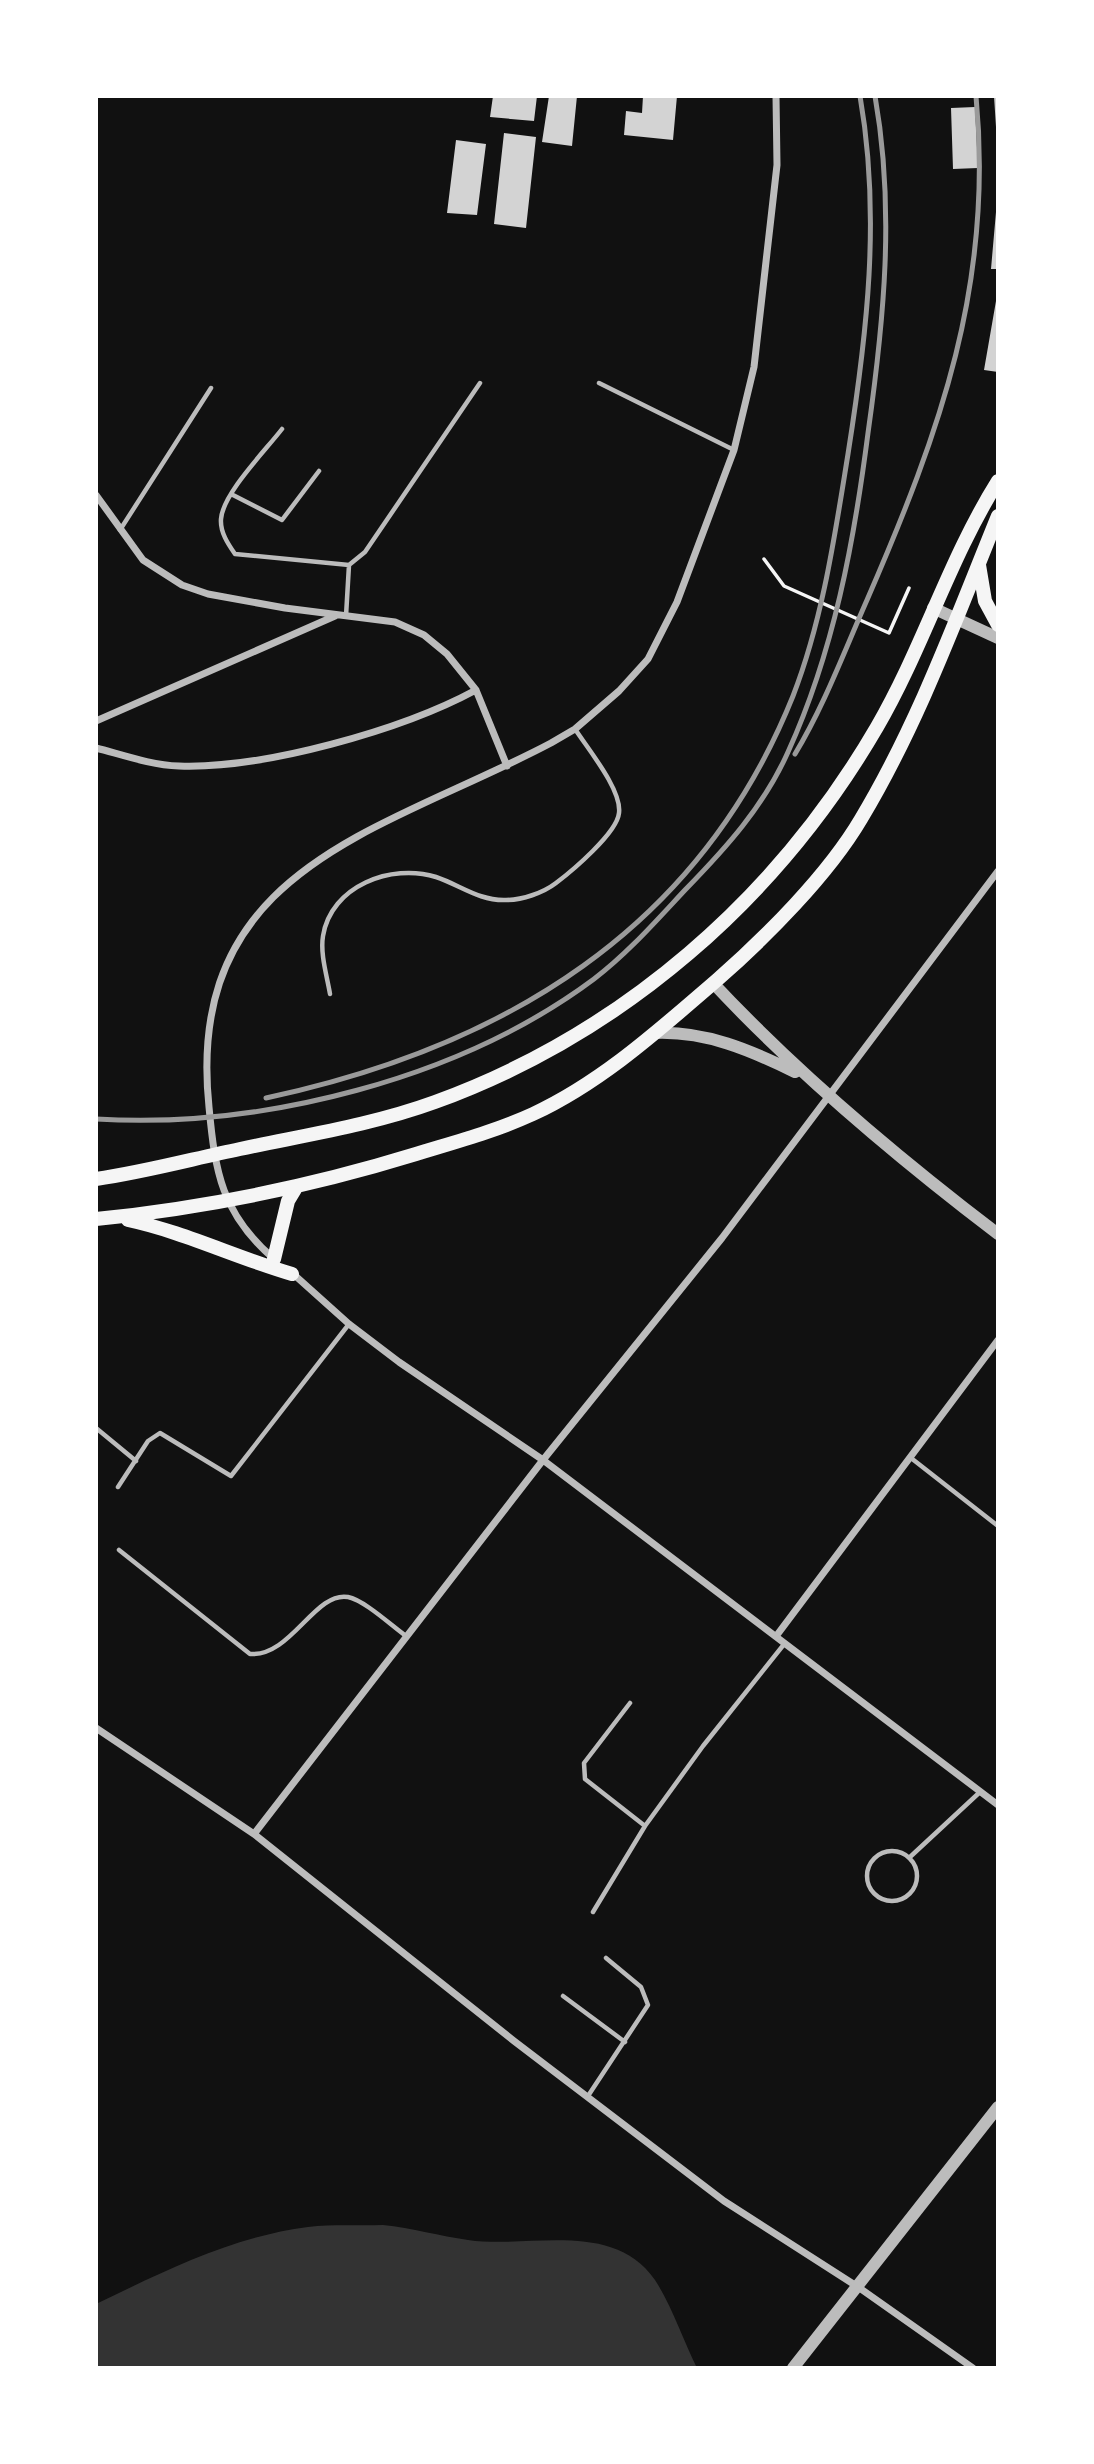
<svg xmlns="http://www.w3.org/2000/svg" width="1094" height="2464" viewBox="0 0 1094 2464" font-family="'Varela Round',sans-serif">
  <style>
    .water { fill: #333 }
    .building { fill: #d3d3d3 }
    .lines { fill: none; stroke-linecap: round; stroke-linejoin: round }
    .path { stroke: #f5f5f5; stroke-width: 3.5 }
    .service { stroke: #bcbcbc; stroke-width: 4.5 }
    .minor { stroke: #bcbcbc; stroke-width: 7 }
    .tertiary { stroke: #bcbcbc; stroke-width: 12 }
    .secondary { stroke: #f5f5f5; stroke-width: 14 }
    .rail { stroke: #9a9a9a; stroke-width: 5 }
  </style>
  <rect width="100%" height="100%" fill="#111"/>
  <path class="water" d="M 383,2225 C 412,2228 440,2236 468,2240 C 528,2249 613,2219 655,2280 C 672,2306 683,2340 697,2368 L 96,2368 L 96,2304 C 165,2271 231,2237 308,2227 C 333,2224 359,2226 383,2225 Z"/>
  <path class="building" d="M 493,96 L 537,96 L 534,121 L 490,117 Z
    M 549,96 L 577,96 L 572,146 L 542,142 Z
    M 643,96 L 677,96 L 673,140 L 624,135 L 626,111 L 642,113 Z
    M 994,96 L 998,96 L 998,127 L 996,127 Z
    M 975,107 L 978,168 L 953,169 L 951,108 Z
    M 504,133 L 536,137 L 526,228 L 494,224 Z
    M 456,140 L 486,144 L 477,215 L 447,213 Z
    M 996,212 L 998,212 L 998,269 L 991,269 Z
    M 996,301 L 998,301 L 998,372 L 984,370 Z"/>
  <g class="lines">
    <path class="path" d="M 764,559 L 784,586 L 889,633 L 909,588"/>
    <path class="service" d="M 599,383 L 734,450
      M 282,429 C 266,450 223,493 221,519 C 220,532 228,544 235,554 L 349,565 L 365,552 L 480,383
      M 231,494 L 282,520 L 319,471
      M 120,530 L 211,388
      M 346,616 L 349,565
      M 330,994 C 327,976 320,954 323,936 C 331,886 391,863 436,877 C 460,885 479,901 506,900 C 522,900 543,893 556,883 C 572,871 617,833 619,813 C 622,790 588,749 575,729
      M 96,1428 L 136,1461
      M 911,1458 L 998,1526
      M 118,1487 L 148,1441 L 160,1433 L 231,1476 L 349,1324
      M 119,1550 L 250,1654 C 291,1657 315,1591 348,1597 C 364,1600 392,1626 406,1636
      M 630,1703 L 584,1763 L 585,1779 L 645,1826
      M867 1876a25 25 0 1 1 50 0a25 25 0 1 1-50 0Z
      M 910,1857 L 980,1792
      M 593,1912 L 645,1826 L 703,1746 L 785,1643
      M 563,1996 L 625,2042
      M 588,2096 L 648,2005 L 641,1987 L 606,1958"/>
    <path class="minor" d="M 96,495 L 143,560 L 182,585 L 208,594 L 285,608 L 395,622 L 424,635 L 447,654 L 476,690 L 507,766
      M 96,721 L 335,616
      M 96,748 C 123,755 151,765 179,766 C 264,769 402,730 476,690
      M 273,1258 C 222,1214 215,1172 209,1107 C 184,866 383,832 551,743 L 575,729 L 619,691 L 648,659 L 677,602 L 734,450 L 754,367 L 777,165 L 776,96
      M 291,1272 L 349,1324 L 399,1362 L 543,1460 L 998,1805
      M 777,1635 L 998,1340
      M 96,1728 L 254,1834 L 514,2041 L 724,2201 L 858,2287 L 973,2368
      M 254,1834 L 543,1460 L 722,1238 L 998,871"/>
    <path class="tertiary" d="M 933,608 L 998,638
      M 713,983 C 799,1075 897,1157 998,1234
      M 655,1033 C 706,1031 750,1050 795,1072
      M 793,2368 L 998,2107"/>
    <path class="secondary" d="M 979,565 L 985,601 L 998,625
      M 96,1179 C 145,1172 192,1159 240,1149 C 305,1135 372,1125 435,1102 C 622,1034 777,899 877,727 C 923,648 949,559 998,481
      M 96,1219 C 205,1208 312,1186 416,1154 C 455,1142 496,1131 533,1114 C 602,1082 660,1029 717,980 C 766,937 828,875 861,819 C 918,724 956,619 998,516
      M 128,1220 C 184,1232 237,1258 292,1274
      M 274,1259 L 288,1201 L 297,1186"/>
    <path class="rail" d="M 795,754 C 824,706 844,652 867,600 C 940,432 994,283 976,96
      M 266,1098 C 504,1047 699,930 793,696 C 823,619 835,534 848,454 C 867,334 881,216 860,96
      M 96,1119 C 262,1129 460,1079 594,979 C 628,953 656,921 685,890 C 726,848 764,806 788,752 C 834,651 854,542 868,433 C 884,320 895,209 875,96"/>
  </g>
  <rect width="1094" height="2464" fill="none" stroke="#ffffff" stroke-width="196"/>
</svg>
